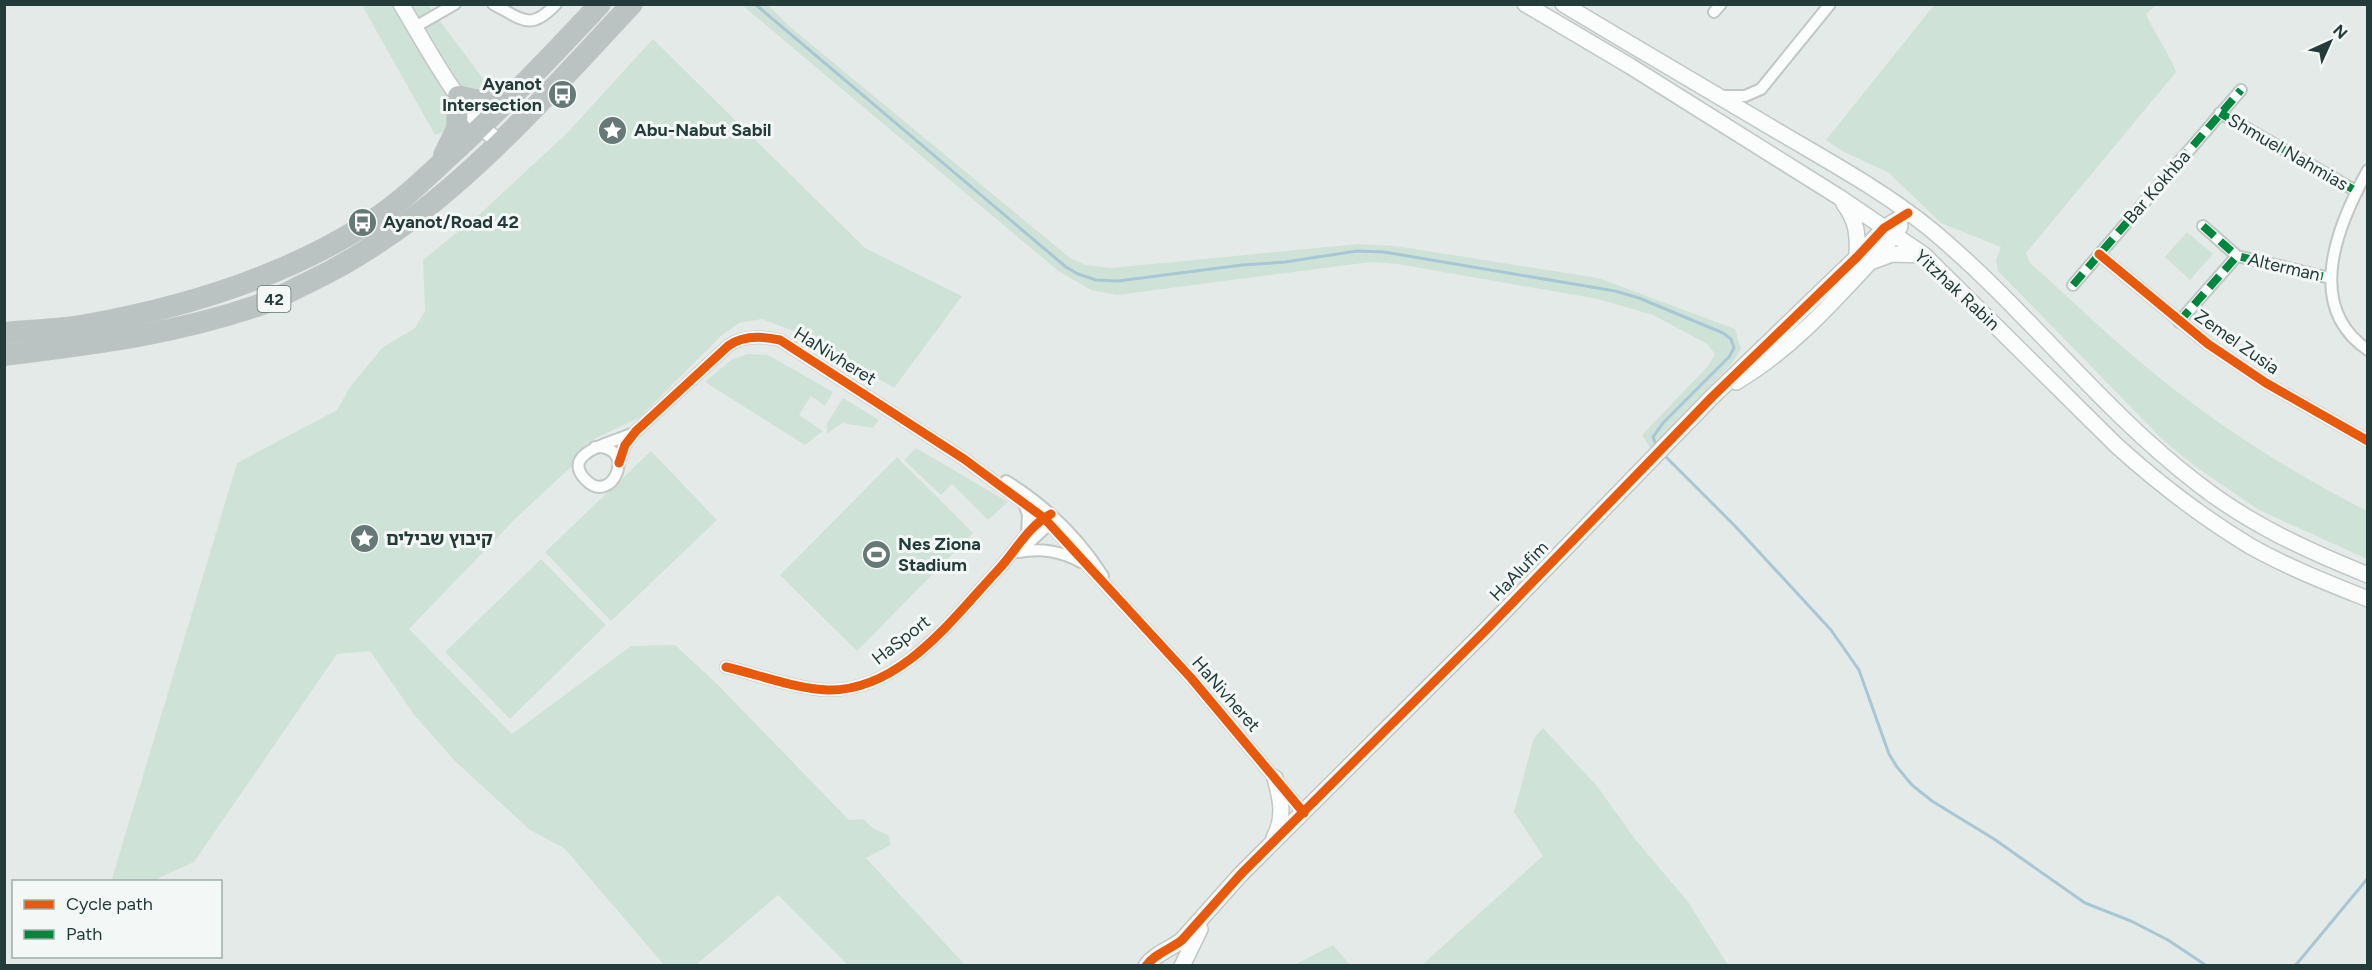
<svg xmlns="http://www.w3.org/2000/svg" width="2372" height="970" viewBox="0 0 2372 970" font-family="Figtree,'Noto Sans Hebrew',sans-serif">
  <style>
    .green { fill: #cfe2d8 }
    .lines { fill: none; stroke-linecap: round; stroke-linejoin: round }
    .stream { stroke: #a8c7d5; stroke-width: 3 }
    .street-casing { stroke: #c1c7c5; stroke-width: 14 }
    .secondary-casing { stroke: #c0c7c5; stroke-width: 18 }
    .highway-casing { stroke: #bdc6c4; stroke-width: 22 }
    .street { stroke: #fbfcfc; stroke-width: 10 }
    .secondary { stroke: #fbfcfc; stroke-width: 15 }
    .highway { stroke: #bbc2c2; stroke-width: 20 }
    .quiet { stroke: #00873e; stroke-width: 8; stroke-dasharray: 15 8; stroke-linecap: butt }
    .cycleway-casing { stroke: #f3f8f6; stroke-width: 13 }
    .cycleway { stroke: #e8590c; stroke-width: 9 }
    .labels { text-anchor: middle; stroke-width: 6; stroke-linejoin: round; paint-order: stroke }
    .shield { fill: #f3f8f6; stroke: #617472; stroke-width: 1.5 }
    .shield-label { font-size: 16px; font-weight: bold; fill: #233c39 }
    .poi-label { font-size: 18px; font-weight: bold; fill: #233c39; stroke: #f3f8f6; text-anchor: start }
    .street-label { font-size: 18px; fill: #233c39; stroke: #f3f8f6 }
  </style>
  <rect width="100%" height="100%" fill="#e4eae8"/>
  <path class="green" d="M 1935,4 L 2156,5 L 2146,14 C 2155,35 2169,52 2176,72 L 2026,253 L 2030,263 C 2072,300 2112,340 2156,375 C 2221,428 2293,473 2367,511 L 2367,559 L 2259,510 L 2196,467 L 2163,440 L 1998,271 L 1996,260 L 2001,247 L 1941,223 L 1889,173 L 1842,151 L 1826,140 Z
    M 368,5 L 393,5 L 449,92 L 448,130 L 435,135 L 363,7 Z
    M 408,5 L 428,5 L 490,88 L 480,93 L 460,87 Z
    M 742,5 L 768,5 L 789,26 L 1070,258 L 1086,265 L 1111,268 L 1358,244 L 1395,246 L 1598,278 L 1735,329 L 1741,349 L 1732,363 L 1651,449 L 1642,435 L 1708,366 L 1715,354 L 1707,344 L 1653,315 L 1598,299 L 1398,264 L 1371,262 L 1117,295 L 1091,290 L 1057,270 Z
    M 653,39 L 865,248 L 962,296 L 894,388 L 807,336 L 762,319 L 739,323 L 721,336 L 639,418 L 600,436 L 584,446 L 571,467 L 516,518 L 409,629 L 512,734 L 631,646 L 675,645 L 717,684 L 849,820 L 863,819 L 873,828 L 888,835 L 891,845 L 866,858 L 965,965 L 848,965 L 778,895 L 696,965 L 664,965 L 564,848 L 530,830 L 456,762 L 415,716 L 370,651 L 337,654 L 194,862 L 152,881 L 111,882 L 237,463 L 337,410 L 350,387 L 382,348 L 415,328 L 425,311 L 423,260 L 480,214 L 567,133 Z
    M 2187,232 L 2213,254 L 2190,280 L 2165,257 Z
    M 748,354 L 768,355 L 833,392 L 825,406 L 811,396 L 799,415 L 823,431 L 805,445 L 705,382 L 731,360 Z
    M 843,398 L 879,420 L 873,428 L 842,423 L 827,434 L 827,423 Z
    M 916,448 L 1008,502 L 988,520 L 952,484 L 941,495 L 904,460 Z
    M 651,451 L 717,520 L 611,621 L 545,552 Z
    M 897,457 L 973,533 L 857,651 L 780,575 Z
    M 541,559 L 606,625 L 510,719 L 445,652 Z
    M 1543,728 L 1597,786 L 1635,839 L 1688,902 L 1728,965 L 1422,965 L 1543,856 L 1514,812 L 1534,738 Z
    M 1333,945 L 1350,965 L 1294,965 Z"/>
  <g class="lines">
    <path class="stream" d="M 755,4 L 1066,267 L 1078,274 L 1096,280 L 1118,281 L 1242,265 L 1285,262 L 1357,251 L 1384,252 L 1615,291 L 1639,298 L 1723,333 L 1731,339 L 1734,348 L 1729,357 L 1663,423 L 1653,437 L 1656,445
      M 1666,457 L 1735,526 L 1831,630 L 1859,670 L 1889,754 L 1897,767 L 1912,785 L 1932,801 L 1994,839 L 2085,903 L 2131,921 L 2168,940 L 2207,966
      M 2295,966 L 2368,878"/>
    <defs>
      <path id="street" d="M 493,4 C 522,19 530,32 556,4
        M 1714,12 L 1721,4
        M 415,27 L 455,4
        M 1722,96 L 1745,96 L 1761,89 L 1830,4
        M 2220,113 L 2356,191
        M 2368,170 C 2338,224 2303,306 2368,350
        M 2203,226 L 2237,256
        M 2099,254 L 2208,344 L 2266,383 L 2368,441
        M 2073,285 L 2241,90
        M 2179,322 L 2237,256 L 2330,278
        M 595,447 C 639,445 612,507 586,480 C 558,452 616,442 631,434
        M 619,463 L 625,445 L 636,431 L 728,346 C 743,335 762,336 780,340 L 964,459 L 1044,518 L 1191,678 L 1304,813
        M 1006,481 C 1045,505 1078,537 1103,576
        M 1023,502 L 1028,514 L 1027,535
        M 1020,551 L 1046,527 L 1051,516
        M 1018,552 C 1042,548 1060,551 1081,562
        M 726,667 C 756,674 797,689 828,690 C 901,691 953,618 998,570 C 1015,552 1028,526 1051,514"/>
      <path id="secondary" d="M 401,4 C 430,52 457,106 499,143
        M 1525,4 L 1630,66 L 1839,197 L 1924,255 L 2117,446 C 2158,483 2202,517 2250,546 C 2287,567 2328,583 2368,599
        M 1563,4 C 1633,46 1703,87 1774,129 C 1826,160 1882,190 1929,228 C 2024,306 2099,408 2197,483 C 2249,524 2306,550 2368,575
        M 1844,204 C 1857,221 1858,235 1857,257
        M 1873,261 L 1892,254 L 1923,255
        M 1736,382 C 1800,344 1844,289 1895,235 L 1900,226
        M 1274,838 C 1285,817 1281,800 1275,778
        M 1146,966 C 1154,954 1171,949 1182,940 L 1241,874 L 1485,631 L 1712,397 L 1857,257 L 1884,228 L 1908,213
        M 1182,966 L 1200,929"/>
      <path id="highway" d="M 444,155 L 457,129 L 458,96 C 479,102 492,103 511,92
        M 4,333 C 31,330 59,330 86,325 C 182,308 278,279 362,227 C 393,209 420,183 446,159 C 500,110 550,58 600,4
        M 4,355 C 93,344 176,334 262,304 C 277,299 292,290 307,283 C 439,221 533,109 632,4"/>
    </defs>
    <use href="#street" class="street-casing"/>
    <use href="#secondary" class="secondary-casing"/>
    <use href="#highway" class="highway-casing"/>
    <use href="#street" class="street"/>
    <use href="#secondary" class="secondary"/>
    <use href="#highway" class="highway"/>
    <path class="quiet" d="M 2220,113 L 2356,191
      M 2203,226 L 2237,256
      M 2073,285 L 2241,90
      M 2179,322 L 2237,256 L 2330,278"/>
    <defs>
      <path id="cycleway" d="M 2099,254 L 2208,344 L 2266,383 L 2368,441
        M 619,463 L 625,445 L 636,431 L 728,346 C 743,335 762,336 780,340 L 964,459 L 1044,518 L 1191,678 L 1304,813
        M 726,667 C 756,674 797,689 828,690 C 901,691 953,618 998,570 C 1015,552 1028,526 1051,514
        M 1146,966 C 1154,954 1171,949 1182,940 L 1241,874 L 1485,631 L 1712,397 L 1857,257 L 1884,228 L 1908,213"/>
    </defs>
    <use href="#cycleway" class="cycleway-casing"/>
    <use href="#cycleway" class="cycleway"/>
  </g>
  <defs>
    <symbol id="bus-disc" viewBox="-11 -11 22 22"><circle r="9.5" fill="#677976" stroke="#f3f8f6"/><path d="M-5-6H5V4H4V6H2V4H-2V6H-4V4H-5ZM-3.5-4V0h7V-4ZM-3.5 1.2v1.5H-2V1.2ZM2 1.2v1.5H3.5V1.2Z" fill="#fff"/></symbol>
    <symbol id="sight-disc" viewBox="-11 -11 22 22"><circle r="9.5" fill="#677976" stroke="#f3f8f6"/><path d="M0-6L1.8-2.2L6-1.7L2.9 1.2L3.7 5.4L0 3.3L-3.7 5.4L-2.9 1.2L-6-1.7L-1.8-2.2Z" fill="#fff"/></symbol>
    <symbol id="stadium-disc" viewBox="-11 -11 22 22"><circle r="9.5" fill="#677976" stroke="#f3f8f6"/><path d="M0-5a6.5 5 0 1 0 0 10a6.5 5 0 1 0 0-10ZM-3.5-1.8h7v3.6h-7Z" fill="#fff"/></symbol>
  </defs>
  <g fill-rule="evenodd">
    <use href="#bus-disc" x="546" y="78" width="33" height="33"/>
    <use href="#sight-disc" x="596" y="114" width="33" height="33"/>
    <use href="#bus-disc" x="346" y="206" width="33" height="33"/>
    <use href="#sight-disc" x="348" y="522" width="33" height="33"/>
    <use href="#stadium-disc" x="860" y="538" width="33" height="33"/>
  </g>
  <g class="labels">
    <rect class="shield" x="257.5" y="286" width="33" height="26" rx="4.5"/>
    <g class="shield-label">
      <text x="274" y="305">42</text>
    </g>
    <g class="poi-label">
      <text x="542" y="90" text-anchor="end">Ayanot<tspan x="542" dy="21">Intersection</tspan></text>
      <text x="634" y="136">Abu-Nabut Sabil</text>
      <text x="383" y="228">Ayanot/Road 42</text>
      <text x="386" y="545">קיבוץ שבילים</text>
      <text x="898" y="550">Nes Ziona<tspan x="898" dy="21">Stadium</tspan></text>
    </g>
    <g class="street-label">
      <text transform="translate(2288 152) rotate(30)" y="6">Shmuel Nahmias</text>
      <text transform="translate(2157 187) rotate(-49)" y="6">Bar Kokhba</text>
      <text transform="translate(2284 267) rotate(13)" y="6">Alterman</text>
      <text transform="translate(1957 290) rotate(43)" y="6">Yitzhak Rabin</text>
      <text transform="translate(2237 342) rotate(35)" y="6">Zemel Zusia</text>
      <text transform="translate(835 356) rotate(32)" y="6">HaNivheret</text>
      <text transform="translate(1519 571) rotate(-46)" y="6">HaAlufim</text>
      <text transform="translate(901 640) rotate(-38)" y="6">HaSport</text>
      <text transform="translate(1226 694) rotate(49)" y="6">HaNivheret</text>
    </g>
  </g>
  <rect width="2372" height="970" fill="none" stroke="#233c39" stroke-width="12"/>
  <rect x="12" y="880" width="210" height="78" fill="#f3f8f6" stroke="#a0adaa" stroke-width="1.5"/>
  <rect x="24" y="900" width="30" height="9" fill="#e8590c" stroke="#a0adaa" stroke-width="1.5"/>
  <text x="66" y="910" font-size="18" fill="#233c39">Cycle path</text>
  <rect x="24" y="930" width="30" height="9" fill="#00873e" stroke="#a0adaa" stroke-width="1.5"/>
  <text x="66" y="940" font-size="18" fill="#233c39">Path</text>
  <g transform="translate(2330 42) rotate(45)" stroke="#f3f8f6" stroke-width="4.5" paint-order="stroke">
  <path d="M0-4.5L10 22L0 15L-10 22Z" fill="#233c39"/>
  <text y="-9" font-size="16" font-weight="bold" text-anchor="middle" fill="#233c39">N</text>
  </g>
</svg>
